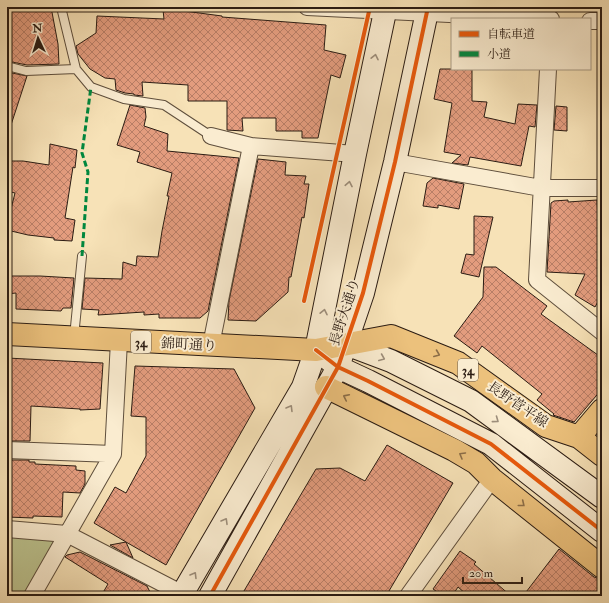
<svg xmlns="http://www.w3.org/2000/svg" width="609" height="603" viewBox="0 0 609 603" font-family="'IM FELL Double Pica','Noto Serif JP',serif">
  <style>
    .park { fill: #bcc38f; stroke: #747051 }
    .building { fill: url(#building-cross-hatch); stroke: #2b1c13 }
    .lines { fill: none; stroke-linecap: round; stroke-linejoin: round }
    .lane-casing { stroke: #5e4e3c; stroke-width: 10 }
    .street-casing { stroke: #5e4e3c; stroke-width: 18 }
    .secondary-casing { stroke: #2b1c13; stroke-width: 24 }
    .primary-casing { stroke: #2b1c13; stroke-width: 24 }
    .lane { stroke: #faecd0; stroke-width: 8 }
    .street { stroke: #faecd0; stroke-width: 16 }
    .secondary { stroke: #faecd0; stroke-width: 22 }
    .primary { stroke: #ecc17c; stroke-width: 22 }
    .quiet { stroke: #00873e; stroke-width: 3; stroke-dasharray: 6 3; stroke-linecap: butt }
    .cycleway-casing { stroke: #faecd0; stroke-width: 6 }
    .cycleway { stroke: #e8590c; stroke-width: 4 }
    .oneway { stroke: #9d8e7b }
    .oneway2 { stroke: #8c6e48 }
    .labels { text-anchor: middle; stroke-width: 4; stroke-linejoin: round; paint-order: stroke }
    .shield { fill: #faecd0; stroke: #695a4c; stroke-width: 1 }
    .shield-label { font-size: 13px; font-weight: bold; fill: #2b1c13 }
    .street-label { font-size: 14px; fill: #2b1c13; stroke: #faecd0 }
  </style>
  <defs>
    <pattern id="building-cross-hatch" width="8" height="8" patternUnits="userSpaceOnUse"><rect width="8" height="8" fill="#e39c7e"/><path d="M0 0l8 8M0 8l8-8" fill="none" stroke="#b87e66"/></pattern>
  </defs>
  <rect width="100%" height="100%" fill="#f7e2b7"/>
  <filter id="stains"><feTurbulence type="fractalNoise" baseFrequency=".005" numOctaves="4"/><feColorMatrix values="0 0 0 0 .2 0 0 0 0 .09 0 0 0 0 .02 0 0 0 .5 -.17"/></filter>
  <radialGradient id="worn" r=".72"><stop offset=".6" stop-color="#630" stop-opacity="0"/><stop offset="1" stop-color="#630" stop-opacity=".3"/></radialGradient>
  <path class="park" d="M 7,534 L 51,537 L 56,545 L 26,596 L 7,596 Z"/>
  <path class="building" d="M 7,7 L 51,7 L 58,44 L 59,64 L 27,65 L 7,61 Z
    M 163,10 L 184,11 L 222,16 L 222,17 L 326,25 L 324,50 L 346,55 L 340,78 L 331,75 L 318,138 L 302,138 L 302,131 L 276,131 L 276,118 L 242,118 L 243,131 L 227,130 L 227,101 L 188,101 L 188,85 L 142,82 L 143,96 L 134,95 L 134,94 L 125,93 L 116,90 L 115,79 L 105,78 L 90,69 L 78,54 L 76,46 L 96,33 L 97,16 L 164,19 Z
    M 440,69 L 472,69 L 472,101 L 487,102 L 484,117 L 515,124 L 518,104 L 537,105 L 535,127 L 529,126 L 521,166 L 470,157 L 468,165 L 452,163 L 461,155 L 444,152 L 452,103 L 434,99 Z
    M 7,72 L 27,76 L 10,128 L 7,128 Z
    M 130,105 L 145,108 L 146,117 L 144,126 L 168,134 L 167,151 L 239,158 L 208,311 L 200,318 L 159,318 L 159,314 L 144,315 L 144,312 L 98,315 L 99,310 L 82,309 L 85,278 L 122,279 L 123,262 L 136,266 L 137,256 L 158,257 L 162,231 L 169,196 L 167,196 L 172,173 L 137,162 L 140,152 L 117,145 Z
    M 556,106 L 567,107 L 567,131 L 554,130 Z
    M 50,144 L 77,150 L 75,168 L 73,167 L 65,218 L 75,220 L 72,241 L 54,240 L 54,238 L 28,235 L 7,230 L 7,225 L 15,193 L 7,191 L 8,161 L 23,161 L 49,165 Z
    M 258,159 L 286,162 L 285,175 L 306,176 L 304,184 L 309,184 L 304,218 L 302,217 L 291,277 L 289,277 L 288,292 L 256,321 L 228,320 L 229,301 Z
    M 433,178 L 464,184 L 459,209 L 438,205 L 438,208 L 423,206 L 427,183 Z
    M 568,200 L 568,202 L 597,200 L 601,283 L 600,298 L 595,307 L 575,295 L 585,274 L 547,272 L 551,203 L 554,201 Z
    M 474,216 L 493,217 L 479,277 L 461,273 L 466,254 L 474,255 Z
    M 484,267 L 496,267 L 547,306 L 541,314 L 602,358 L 602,389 L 574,422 L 553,415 L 554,414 L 537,400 L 542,394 L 482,346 L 477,353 L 454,336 L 483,297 Z
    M 7,276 L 40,276 L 74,278 L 71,308 L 63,308 L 61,311 L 16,309 L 16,293 L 7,294 Z
    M 7,358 L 103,363 L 100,409 L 80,410 L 80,409 L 31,406 L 30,441 L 8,441 L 8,389 L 7,389 Z
    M 135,366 L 234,369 L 255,408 L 166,565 L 126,542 L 133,558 L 110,545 L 126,542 L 94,523 L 115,487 L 126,493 L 146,456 L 146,417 L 131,416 Z
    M 387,445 L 453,483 L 386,596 L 241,596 L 316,469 L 340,468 L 365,481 Z
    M 7,460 L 29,460 L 29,462 L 35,462 L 35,464 L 76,466 L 76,470 L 85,471 L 85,484 L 80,493 L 63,492 L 62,517 L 33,516 L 33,518 L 7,517 Z
    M 559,549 L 594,577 L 602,580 L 602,586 L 594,596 L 523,596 Z
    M 460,551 L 476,562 L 474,564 L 511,596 L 468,596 L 458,587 L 452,596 L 443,596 L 433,589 Z
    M 80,552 L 147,586 L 152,596 L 101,596 L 108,584 L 65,557 L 67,555 Z"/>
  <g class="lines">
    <defs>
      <path id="lane" d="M 61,7 L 76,69
        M 7,66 L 26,71 L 76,69 L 91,87 L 124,99 L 164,105 L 211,136
        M 74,337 L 82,256"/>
      <path id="street" d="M 307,7 L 551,19
        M 590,21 L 602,21
        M 548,69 L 537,280 L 602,332
        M 211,136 L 251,146 L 355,154
        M 395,162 L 541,188 L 602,188
        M 211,345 L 251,146
        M 7,450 L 113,454
        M 7,529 L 67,534 L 183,594
        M 32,596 L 113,454 L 119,341
        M 408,596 L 492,479"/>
      <path id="secondary" d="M 346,344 L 391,361 L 471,401 L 602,497
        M 327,358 L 338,367 L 368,381 L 491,444 L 602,531
        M 181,596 L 303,387 L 316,350 L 355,154 L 386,7
        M 210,596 L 338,367 L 363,293 L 395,162 L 428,7"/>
      <path id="primary" d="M 7,334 L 316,350 L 391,336 L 458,363 L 546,426 L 579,437 L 602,455
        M 326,387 L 454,450 L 476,463 L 492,479 L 602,567
        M 579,437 L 602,410"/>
    </defs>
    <use href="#lane" class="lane-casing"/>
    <use href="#street" class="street-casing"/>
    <use href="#secondary" class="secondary-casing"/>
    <use href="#primary" class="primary-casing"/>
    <use href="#lane" class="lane"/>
    <use href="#street" class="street"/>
    <use href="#secondary" class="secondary"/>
    <use href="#primary" class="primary"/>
    <path class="quiet" d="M 82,256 L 88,172 L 82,153 L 91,87"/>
    <defs>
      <path id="cycleway" d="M 304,301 L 370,7
        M 316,350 L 338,367 L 368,381 L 491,444 L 602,531
        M 210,596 L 338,367 L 363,293 L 395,162 L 428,7"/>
    </defs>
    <use href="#cycleway" class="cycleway-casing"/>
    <use href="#cycleway" class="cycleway"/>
  </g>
  <defs><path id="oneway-chevron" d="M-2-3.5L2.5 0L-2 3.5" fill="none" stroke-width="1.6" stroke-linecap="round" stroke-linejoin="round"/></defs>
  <g class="oneway">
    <use href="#oneway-chevron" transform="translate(375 57) rotate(-78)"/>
    <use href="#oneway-chevron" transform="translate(349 184) rotate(-79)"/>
    <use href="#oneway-chevron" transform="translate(324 312) rotate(-78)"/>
    <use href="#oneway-chevron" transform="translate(382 358) rotate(23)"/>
    <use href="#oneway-chevron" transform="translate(290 408) rotate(-59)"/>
    <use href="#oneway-chevron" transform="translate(496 420) rotate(36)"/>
    <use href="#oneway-chevron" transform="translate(225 521) rotate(-60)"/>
    <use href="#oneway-chevron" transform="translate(194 575) rotate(-59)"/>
  </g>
  <g class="oneway2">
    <use href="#oneway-chevron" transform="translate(437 354) rotate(22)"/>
    <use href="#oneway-chevron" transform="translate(346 397) rotate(-154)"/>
    <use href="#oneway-chevron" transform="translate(462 455) rotate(-150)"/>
    <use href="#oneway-chevron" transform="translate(522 504) rotate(39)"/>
  </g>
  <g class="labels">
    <g class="shield">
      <rect x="131" y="331" width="20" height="22" rx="3"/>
      <rect x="458" y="359" width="20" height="22" rx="3"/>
    </g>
    <g class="shield-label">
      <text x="141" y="347">34</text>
      <text x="468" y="375">34</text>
    </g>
    <g class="street-label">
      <text transform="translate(344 312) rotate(-72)" y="5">長野大通り</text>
      <text transform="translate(189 344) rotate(3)" y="5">錦町通り</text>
      <text transform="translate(518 404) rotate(34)" y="5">長野菅平線</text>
    </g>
  </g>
  <rect width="609" height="603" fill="none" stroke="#f7e2b7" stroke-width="24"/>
  <rect x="8" y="8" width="593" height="587" fill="none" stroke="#2b1c13" stroke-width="2"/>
  <rect x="12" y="12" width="585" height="579" fill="none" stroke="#2b1c13"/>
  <rect x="451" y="18" width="140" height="52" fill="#faecd0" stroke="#a79984"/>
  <rect x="459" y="31" width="20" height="6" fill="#e8590c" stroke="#a79984"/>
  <text x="487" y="38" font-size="12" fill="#2b1c13">自転車道</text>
  <rect x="459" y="51" width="20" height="6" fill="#00873e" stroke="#a79984"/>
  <text x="487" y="58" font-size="12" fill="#2b1c13">小道</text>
  <g transform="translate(38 38) rotate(356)" stroke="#faecd0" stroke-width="3" paint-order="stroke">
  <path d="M0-3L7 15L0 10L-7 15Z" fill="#2b1c13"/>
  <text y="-6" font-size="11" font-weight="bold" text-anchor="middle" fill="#2b1c13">N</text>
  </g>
  <path d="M463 577v6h59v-6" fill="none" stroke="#2b1c13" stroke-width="2"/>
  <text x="469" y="577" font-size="12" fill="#2b1c13" stroke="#faecd0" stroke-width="3" paint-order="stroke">20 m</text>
  <rect width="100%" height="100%" filter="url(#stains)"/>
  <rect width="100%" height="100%" fill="url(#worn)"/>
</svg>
